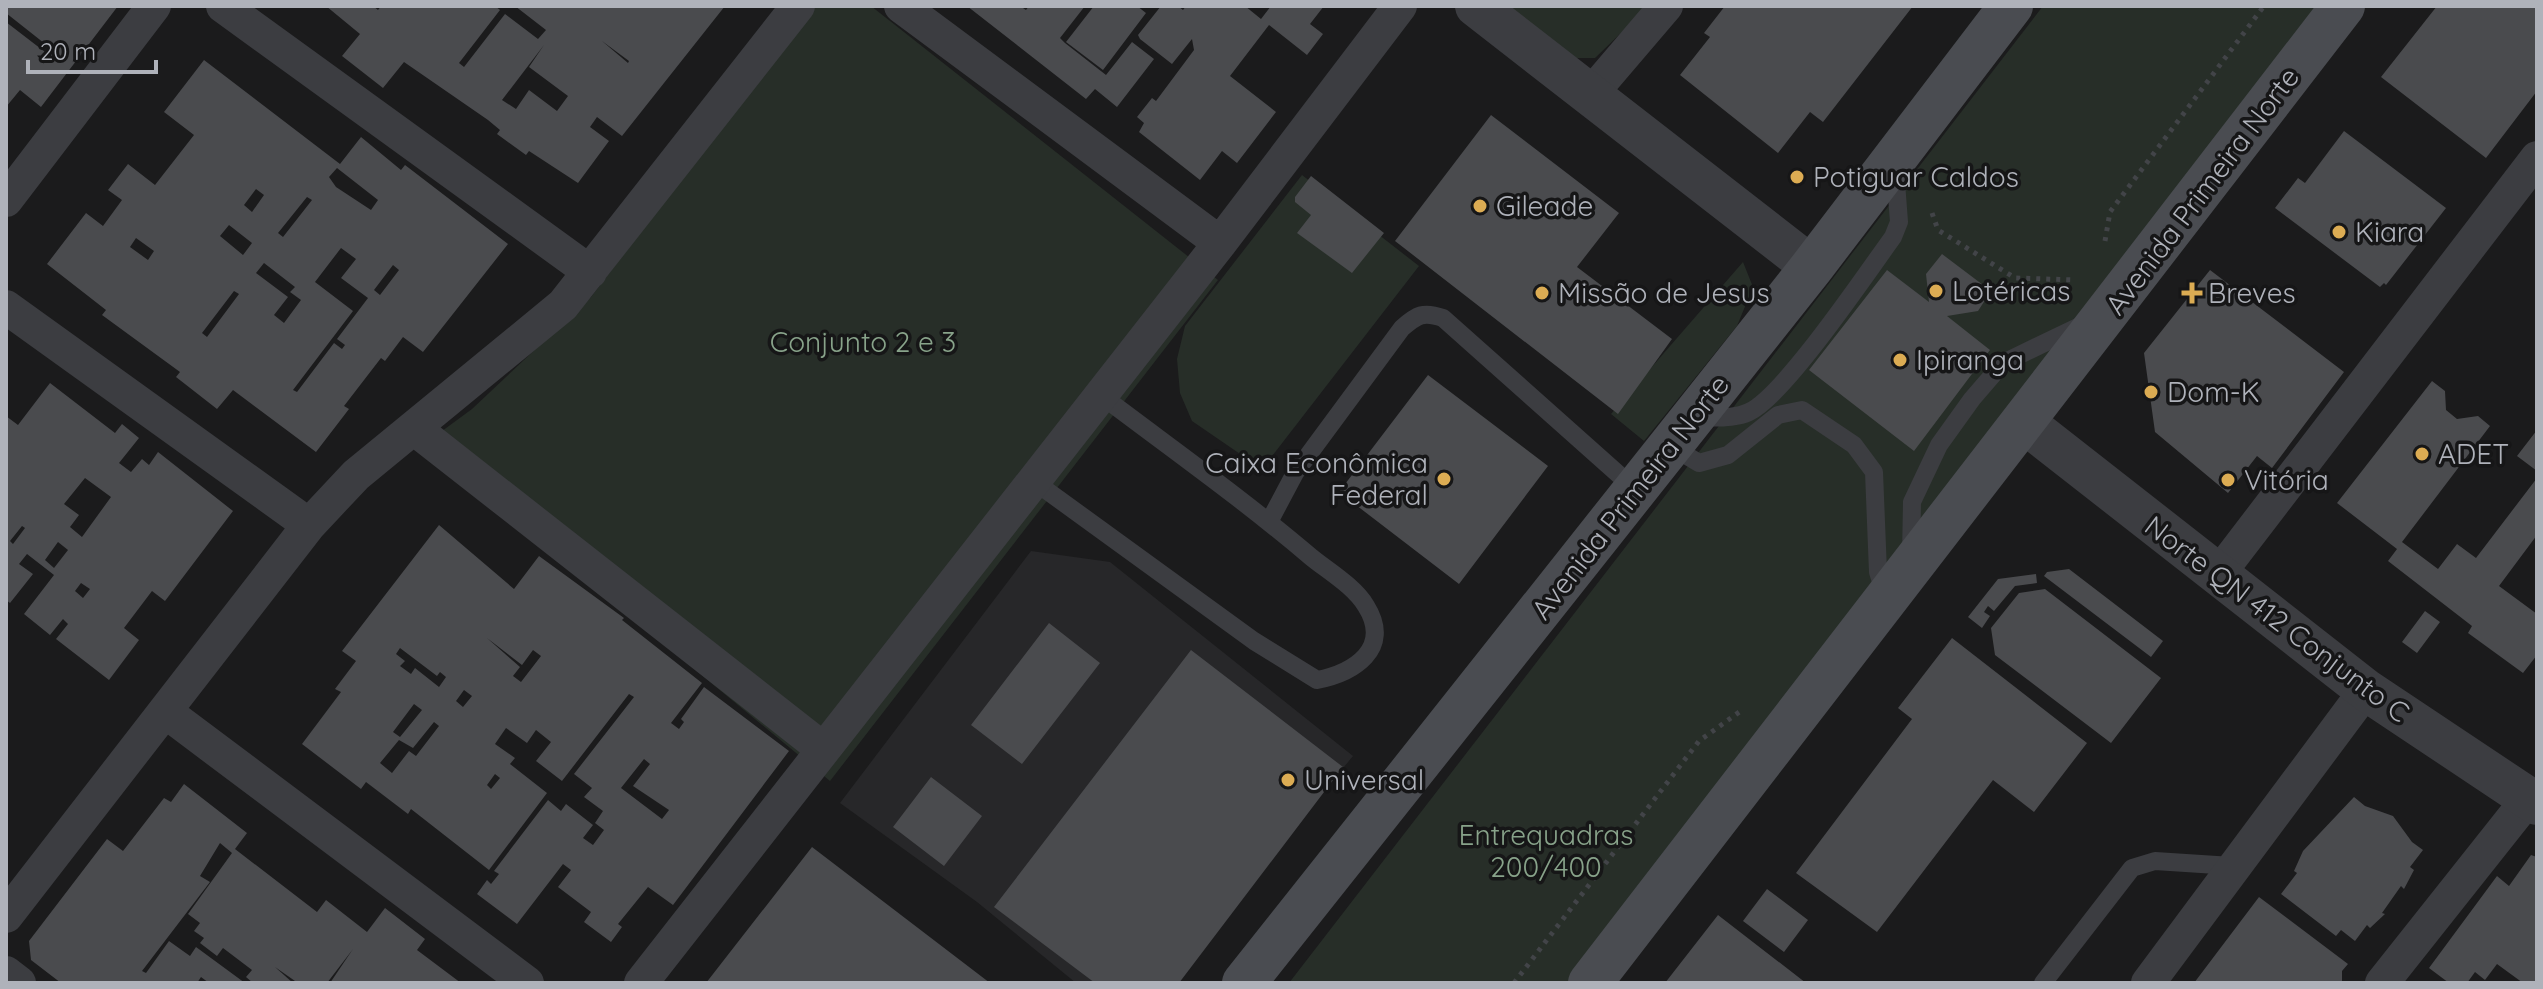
<svg xmlns="http://www.w3.org/2000/svg" width="2543" height="989" viewBox="0 0 2543 989" font-family="Quicksand,sans-serif">
  <style>
    .built { fill: #272729 }
    .green { fill: #272e28 }
    .building { fill: #4a4b4e; fill-rule: evenodd }
    .lines { fill: none; stroke-linecap: round; stroke-linejoin: round }
    .path { stroke: #424448; stroke-width: 5; stroke-dasharray: 4 6; stroke-linecap: butt }
    .service { stroke: #3c3d41; stroke-width: 18 }
    .minor { stroke: #3c3d41; stroke-width: 34 }
    .tertiary { stroke: #3c3d41; stroke-width: 42 }
    .secondary { stroke: #4a4c51; stroke-width: 44 }
    .poi-dot { fill: #dcac53; stroke: #161617; stroke-width: 3 }
    .labels { text-anchor: middle; stroke-width: 7; stroke-linejoin: round; paint-order: stroke }
    .poi-label { font-size: 28px; fill: #afb2ba; stroke: #161617; text-anchor: start }
    .street-label { font-size: 28px; fill: #afb2ba; stroke: #161617 }
    .park-label { font-size: 28px; fill: #88a38a; stroke: #161617 }
  </style>
  <rect width="100%" height="100%" fill="#1b1b1c"/>
  <path class="built" d="M 1031,551 L 1110,562 L 1353,756 L 1166,983 L 1076,983 L 977,902 L 840,803 Z"/>
  <path class="green" d="M 814,6 L 871,6 L 1218,280 L 830,781 L 423,445 L 472,409 L 591,297 Z
    M 1452,6 L 1649,6 L 1595,58 L 1519,58 Z
    M 2043,6 L 2351,6 L 1601,983 L 1289,983 Z
    M 1302,175 L 1419,266 L 1262,469 L 1192,421 L 1180,393 L 1177,359 L 1185,326 Z
    M 1743,262 L 1753,287 L 1737,326 L 1644,441 L 1611,414 Z"/>
  <path class="building" d="M 6,6 L 118,6 L 41,107 L 20,90 L 6,107 L 6,22 L 45,52 L 49,47 L 6,13 Z
    M 326,6 L 373,6 L 378,10 L 381,6 L 495,6 L 500,10 L 459,63 L 464,67 L 505,14 L 538,39 L 546,30 L 515,6 L 725,6 L 622,136 L 597,117 L 590,127 L 609,141 L 578,183 L 529,151 L 526,155 L 497,134 L 500,130 L 488,120 L 404,62 L 383,88 L 342,56 L 360,34 ZM 602,41 L 629,61 L 628,63 ZM 544,45 L 529,67 L 568,96 L 557,111 L 529,90 L 516,109 L 502,100 Z
    M 967,6 L 1020,6 L 1026,10 L 1029,6 L 1085,6 L 1060,38 L 1065,43 L 1106,75 L 1132,42 L 1154,59 L 1117,107 L 1095,89 L 1086,99 Z
    M 1094,6 L 1137,6 L 1146,13 L 1103,70 L 1066,42 Z
    M 1161,6 L 1178,6 L 1183,10 L 1186,6 L 1245,6 L 1261,19 L 1271,6 L 1324,6 L 1310,24 L 1323,34 L 1307,55 L 1269,25 L 1230,76 L 1276,112 L 1237,163 L 1222,151 L 1200,180 L 1139,132 L 1144,123 L 1137,117 L 1152,98 L 1156,101 L 1194,50 L 1192,39 L 1172,64 L 1140,39 L 1138,35 Z
    M 1725,6 L 1913,6 L 1823,122 L 1810,112 L 1778,153 L 1680,75 L 1710,37 L 1704,33 Z
    M 2437,6 L 2537,6 L 2537,91 L 2486,158 L 2381,77 Z
    M 204,60 L 340,164 L 361,137 L 401,170 L 405,165 L 508,244 L 423,352 L 403,337 L 385,361 L 381,358 L 344,406 L 349,409 L 316,452 L 233,390 L 217,409 L 176,377 L 180,372 L 102,315 L 106,310 L 47,264 L 86,213 L 103,226 L 122,200 L 108,190 L 128,164 L 155,185 L 194,135 L 164,112 ZM 337,168 L 378,200 L 371,210 L 336,187 L 329,177 ZM 256,189 L 264,195 L 252,212 L 244,205 ZM 307,197 L 312,200 L 283,237 L 278,233 ZM 229,225 L 252,243 L 243,255 L 220,236 ZM 136,238 L 154,251 L 148,260 L 130,247 ZM 341,248 L 356,259 L 341,278 L 368,298 L 337,339 L 345,345 L 342,349 L 334,343 L 297,392 L 293,390 L 353,311 L 315,282 ZM 264,263 L 295,287 L 290,292 L 301,300 L 284,323 L 274,315 L 288,297 L 256,273 ZM 393,265 L 399,270 L 380,295 L 374,290 ZM 234,291 L 239,294 L 207,337 L 202,333 Z
    M 1491,115 L 1619,213 L 1577,267 L 1672,339 L 1618,414 L 1395,241 Z
    M 2344,131 L 2446,208 L 2386,285 L 2384,283 L 2380,287 L 2275,208 L 2298,178 L 2305,183 Z
    M 1311,176 L 1384,233 L 1352,273 L 1297,233 L 1311,215 L 1295,202 L 1295,197 Z
    M 1942,254 L 1991,291 L 1978,311 L 1947,316 L 1990,350 L 1914,451 L 1809,370 L 1887,270 L 1929,302 L 1926,274 Z
    M 2210,270 L 2344,372 L 2272,468 L 2257,456 L 2228,493 L 2155,432 L 2144,353 Z
    M 1428,375 L 1548,466 L 1459,584 L 1339,492 Z
    M 2432,381 L 2445,391 L 2446,410 L 2457,419 L 2478,416 L 2490,426 L 2402,542 L 2438,569 L 2457,544 L 2476,558 L 2537,478 L 2537,535 L 2499,586 L 2537,614 L 2537,655 L 2523,673 L 2468,633 L 2472,626 L 2388,561 L 2397,549 L 2337,503 Z
    M 50,383 L 115,433 L 122,424 L 139,438 L 119,463 L 131,472 L 142,459 L 149,465 L 158,452 L 233,511 L 165,601 L 152,591 L 124,628 L 139,640 L 109,680 L 56,639 L 68,624 L 63,619 L 50,635 L 24,614 L 54,575 L 27,554 L 19,564 L 33,574 L 10,603 L 6,600 L 6,416 L 18,425 ZM 85,478 L 111,497 L 82,537 L 70,527 L 79,515 L 64,504 ZM 22,526 L 25,528 L 13,544 L 10,541 ZM 58,542 L 68,550 L 54,568 L 45,560 ZM 81,583 L 90,589 L 83,598 L 75,591 Z
    M 2537,430 L 2537,471 L 2517,456 Z
    M 439,525 L 514,589 L 539,556 L 624,618 L 622,620 L 702,683 L 671,723 L 679,729 L 684,722 L 681,719 L 704,687 L 789,751 L 673,905 L 648,887 L 618,924 L 622,927 L 611,942 L 584,922 L 591,912 L 558,887 L 571,870 L 563,864 L 517,924 L 477,894 L 487,880 L 491,884 L 499,874 L 494,871 L 548,800 L 561,811 L 566,804 L 593,825 L 583,838 L 593,845 L 604,830 L 595,823 L 603,811 L 584,797 L 592,788 L 574,774 L 634,697 L 629,694 L 562,781 L 536,761 L 551,742 L 536,730 L 527,743 L 506,728 L 495,744 L 515,758 L 510,764 L 547,793 L 489,870 L 411,809 L 408,814 L 366,782 L 361,789 L 302,744 L 341,692 L 335,689 L 356,661 L 342,651 ZM 487,638 L 522,665 L 533,650 L 541,656 L 521,682 L 513,676 L 520,667 ZM 400,648 L 437,676 L 440,672 L 446,677 L 439,687 L 415,668 L 411,674 L 400,666 L 405,661 L 396,654 ZM 464,690 L 472,696 L 463,707 L 456,701 ZM 414,704 L 422,710 L 400,737 L 393,732 ZM 434,722 L 439,726 L 416,756 L 409,751 L 392,773 L 380,763 L 399,740 L 413,748 ZM 644,759 L 650,764 L 633,786 L 669,810 L 662,819 L 621,788 ZM 495,774 L 500,778 L 491,789 L 487,785 Z
    M 2069,569 L 2163,641 L 2151,657 L 2044,576 L 2047,572 Z
    M 2036,574 L 2037,583 L 2015,586 L 1994,611 L 1988,606 L 1984,612 L 1990,616 L 1982,628 L 1968,617 L 1998,579 Z
    M 2045,589 L 2161,678 L 2111,743 L 1995,655 L 1991,628 L 2019,593 Z
    M 2425,611 L 2440,622 L 2417,653 L 2402,642 Z
    M 1049,623 L 1100,663 L 1022,764 L 971,725 Z
    M 1952,638 L 2087,743 L 2034,812 L 1993,780 L 1877,932 L 1796,873 L 1912,719 L 1898,708 Z
    M 1191,650 L 1343,767 L 1179,983 L 1095,983 L 994,907 Z
    M 931,777 L 982,816 L 944,866 L 893,827 Z
    M 184,784 L 247,833 L 235,849 L 317,912 L 326,900 L 367,932 L 385,908 L 425,939 L 417,950 L 461,983 L 330,983 L 353,949 L 327,983 L 293,983 L 295,981 L 275,967 L 293,983 L 253,983 L 246,977 L 252,970 L 223,948 L 217,956 L 200,943 L 204,938 L 194,931 L 200,923 L 188,914 L 232,853 L 220,843 L 200,876 L 210,882 L 142,971 L 146,973 L 169,941 L 190,956 L 196,947 L 245,983 L 209,983 L 201,977 L 197,983 L 61,983 L 31,960 L 29,941 L 107,839 L 123,851 L 164,798 L 171,802 Z
    M 2354,797 L 2365,806 L 2393,816 L 2412,842 L 2423,850 L 2410,867 L 2414,870 L 2404,889 L 2401,886 L 2382,913 L 2385,914 L 2370,928 L 2367,925 L 2355,941 L 2341,930 L 2336,936 L 2281,894 L 2297,873 L 2294,871 L 2303,851 Z
    M 812,847 L 990,983 L 706,983 Z
    M 2531,855 L 2537,857 L 2537,983 L 2523,983 L 2497,964 L 2485,980 L 2475,972 L 2467,983 L 2449,983 L 2429,968 L 2497,876 L 2509,886 Z
    M 1767,889 L 1808,920 L 1784,952 L 1743,921 Z
    M 2259,897 L 2348,964 L 2342,971 L 2342,983 L 2194,983 Z
    M 1718,915 L 1806,983 L 1665,983 Z"/>
  <g class="lines">
    <path class="path" d="M 1932,213 L 1938,230 L 2015,278 L 2076,280
      M 2105,241 L 2110,212 L 2264,6
      M 1514,983 L 1699,741 L 1742,710"/>
    <path class="service" d="M 1700,418 C 1715,417 1734,419 1749,412 C 1784,396 1866,274 1893,237 L 1899,222 L 1895,169
      M 1669,445 L 1699,463 L 1728,455 L 1778,415 L 1802,410 L 1854,445 L 1874,472 L 1878,572 L 1885,594
      M 1035,482 L 1254,641 L 1317,680 C 1353,673 1393,649 1366,606 C 1354,586 1328,571 1311,557 C 1244,500 1172,449 1102,396
      M 1269,522 L 1295,473 L 1402,328 C 1417,315 1423,311 1443,318 L 1635,489
      M 1911,556 L 1912,502 L 1939,445 L 1972,399 L 2003,363 L 2086,323
      M 2043,983 L 2132,868 L 2155,861 L 2232,866"/>
    <path class="minor" d="M 223,6 L 590,272
      M 901,6 L 1220,243
      M 1590,95 L 1666,6
      M 6,200 L 154,6
      M 6,307 L 309,525
      M 415,429 L 823,749
      M 2217,576 L 2537,158
      M 166,712 L 527,983
      M 6,916 L 309,525 L 356,475 L 563,305 L 798,6
      M 6,973 L 19,983
      M 641,983 L 1220,243 L 1400,6
      M 2148,983 L 2366,690
      M 2382,983 L 2528,799"/>
    <path class="tertiary" d="M 1476,6 L 1812,267
      M 2025,423 L 2366,690 L 2537,804"/>
    <path class="secondary" d="M 1244,983 L 1812,267 L 2011,6
      M 1590,983 L 2343,6"/>
  </g>
  <g class="poi-dot">
    <circle cx="1797" cy="177" r="8"/>
    <circle cx="1480" cy="206" r="8"/>
    <circle cx="2339" cy="232" r="8"/>
    <circle cx="1936" cy="291" r="8"/>
    <circle cx="1542" cy="293" r="8"/>
    <path d="M2188 281h8v8h8v8h-8v8h-8v-8h-8v-8h8z"/>
    <circle cx="1900" cy="360" r="8"/>
    <circle cx="2151" cy="392" r="8"/>
    <circle cx="2422" cy="454" r="8"/>
    <circle cx="1444" cy="479" r="8"/>
    <circle cx="2228" cy="480" r="8"/>
    <circle cx="1288" cy="780" r="8"/>
  </g>
  <g class="labels">
    <g class="poi-label">
      <text x="1813" y="187">Potiguar Caldos</text>
      <text x="1496" y="216">Gileade</text>
      <text x="2355" y="242">Kiara</text>
      <text x="1952" y="301">Lotéricas</text>
      <text x="1558" y="303">Missão de Jesus</text>
      <text x="2208" y="303">Breves</text>
      <text x="1916" y="370">Ipiranga</text>
      <text x="2167" y="402">Dom-K</text>
      <text x="2438" y="464">ADET</text>
      <text x="1428" y="473" text-anchor="end">Caixa Econômica<tspan x="1428" dy="32">Federal</tspan></text>
      <text x="2244" y="490">Vitória</text>
      <text x="1304" y="790">Universal</text>
    </g>
    <g class="street-label">
      <text transform="translate(2202 191) rotate(-53)" y="10">Avenida Primeira Norte</text>
      <text transform="translate(1630 497) rotate(-52)" y="10">Avenida Primeira Norte</text>
      <text transform="translate(2277 619) rotate(37)" y="10">Norte QN 412 Conjunto C</text>
    </g>
    <g class="park-label">
      <text x="863" y="352">Conjunto 2 e 3</text>
      <text x="1546" y="845">Entrequadras<tspan x="1546" dy="32">200/400</tspan></text>
    </g>
  </g>
  <rect width="2543" height="989" fill="none" stroke="#afb2ba" stroke-width="16"/>
  <path d="M28 60v12h128v-12" fill="none" stroke="#afb2ba" stroke-width="4"/>
  <text x="40" y="60" font-size="24" fill="#afb2ba" stroke="#161617" stroke-width="6" paint-order="stroke">20 m</text>
</svg>
